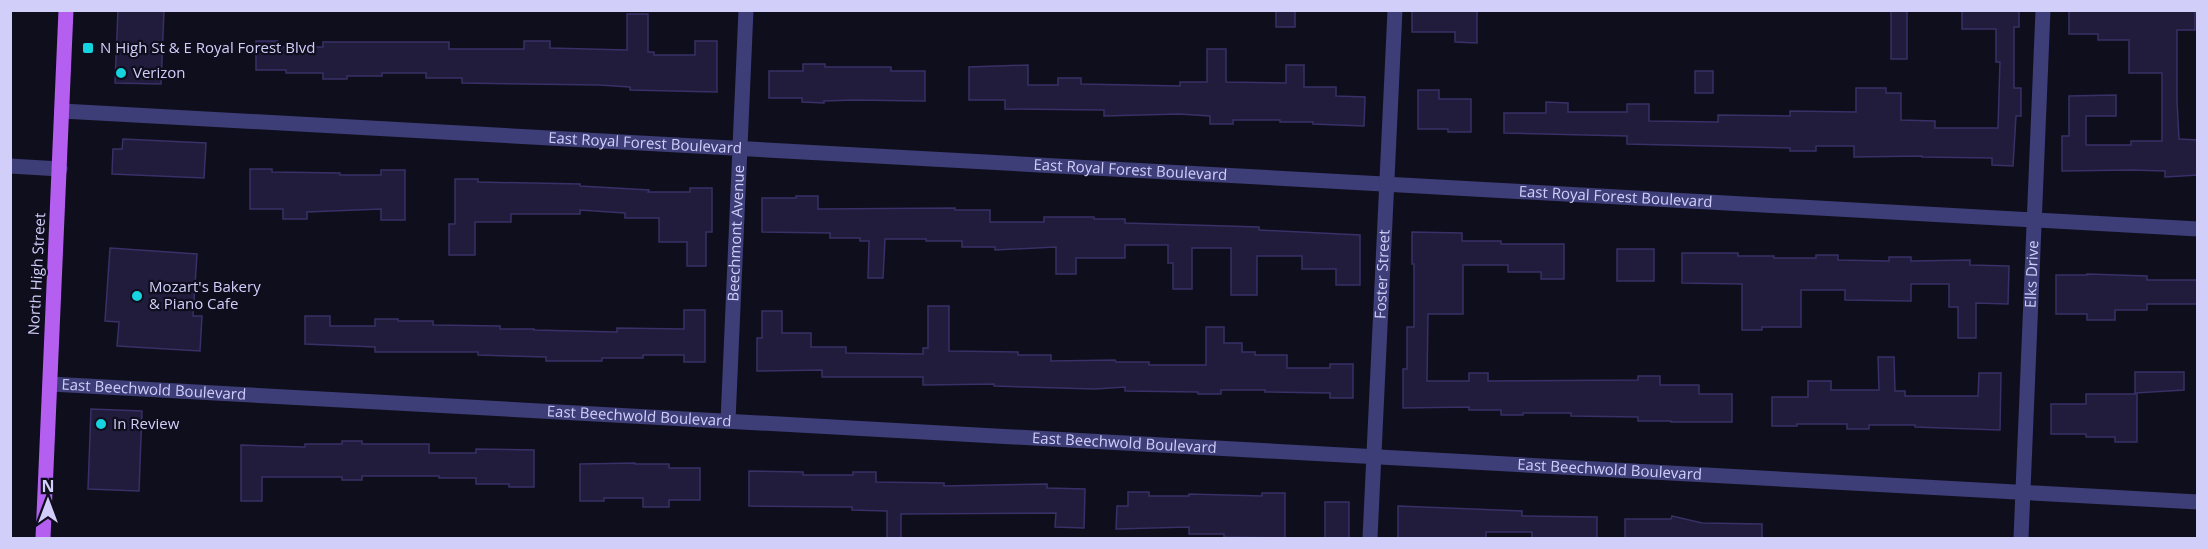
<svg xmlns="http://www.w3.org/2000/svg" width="2208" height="549" viewBox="0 0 2208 549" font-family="'Open Sans',sans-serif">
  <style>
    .building { fill: #211b3c; stroke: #383066; stroke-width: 1.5 }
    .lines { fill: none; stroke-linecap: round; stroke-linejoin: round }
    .street { stroke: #3d3d77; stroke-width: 15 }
    .primary { stroke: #b45ff0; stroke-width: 15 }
    .poi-dot { fill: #15d4df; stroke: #0f0e1d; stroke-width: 2 }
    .labels { text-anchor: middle; stroke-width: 4.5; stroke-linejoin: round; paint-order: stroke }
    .poi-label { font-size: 15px; fill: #d1cefa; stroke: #0f0e1d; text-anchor: start }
    .street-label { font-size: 15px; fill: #d1cefa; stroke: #0f0e1d }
  </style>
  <rect width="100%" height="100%" fill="#0f0e1d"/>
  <path class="building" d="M 118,10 L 164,10 L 161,84 L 115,83 Z
    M 1276,10 L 1295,10 L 1295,27 L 1276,27 Z
    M 1412,10 L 1477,10 L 1477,43 L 1455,42 L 1455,32 L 1412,32 Z
    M 1891,10 L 1907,10 L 1907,59 L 1891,59 Z
    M 1962,10 L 2019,10 L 2019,27 L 2014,27 L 2014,88 L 2021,88 L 2021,116 L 2016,116 L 2013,166 L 1992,165 L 1992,158 L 1922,157 L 1922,156 L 1854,157 L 1854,146 L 1816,146 L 1816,151 L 1790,151 L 1790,148 L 1627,144 L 1627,136 L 1504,133 L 1504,113 L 1546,113 L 1546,102 L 1568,103 L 1568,112 L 1627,112 L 1627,104 L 1649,104 L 1649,121 L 1718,122 L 1718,115 L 1790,116 L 1790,111 L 1856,112 L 1856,88 L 1886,88 L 1886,93 L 1901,93 L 1901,120 L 1935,121 L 1935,128 L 1998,128 L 2000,62 L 1996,62 L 1996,29 L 1962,29 Z
    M 2069,10 L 2195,10 L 2195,30 L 2177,30 L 2177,101 L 2179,139 L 2198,140 L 2198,175 L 2165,177 L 2165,171 L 2131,170 L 2062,171 L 2062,136 L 2069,136 L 2069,96 L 2116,95 L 2116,116 L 2086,116 L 2086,145 L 2131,145 L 2131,141 L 2162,141 L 2162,73 L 2129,73 L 2129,40 L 2098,40 L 2098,34 L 2069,34 Z
    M 627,14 L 648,14 L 648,52 L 654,52 L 654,55 L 695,55 L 695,41 L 717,41 L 717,92 L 630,90 L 630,87 L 599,85 L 462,83 L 462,78 L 426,78 L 426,73 L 382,73 L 382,76 L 347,76 L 347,79 L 323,79 L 323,73 L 286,73 L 286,70 L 256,70 L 256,41 L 278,41 L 278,47 L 323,47 L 323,42 L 449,42 L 449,49 L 524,49 L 524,41 L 550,41 L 550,48 L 627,50 Z
    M 1207,49 L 1226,49 L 1226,82 L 1286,83 L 1286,65 L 1304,65 L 1304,87 L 1336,87 L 1336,96 L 1365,97 L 1364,126 L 1313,124 L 1313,122 L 1280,122 L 1280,120 L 1233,120 L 1233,124 L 1210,124 L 1210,116 L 1179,114 L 1104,116 L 1104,110 L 1005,109 L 1005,100 L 969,100 L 969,67 L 1028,65 L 1028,85 L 1058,85 L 1058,78 L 1081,78 L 1081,84 L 1180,86 L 1180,82 L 1207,82 Z
    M 803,64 L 825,64 L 825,67 L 891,67 L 891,71 L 925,71 L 925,101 L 853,100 L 824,101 L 824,103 L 802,102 L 802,98 L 769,98 L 769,71 L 803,71 Z
    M 1695,71 L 1713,71 L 1713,93 L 1695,93 Z
    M 1418,90 L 1439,90 L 1439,99 L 1471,99 L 1471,132 L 1448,132 L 1448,129 L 1418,129 Z
    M 123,139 L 206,143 L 204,178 L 112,174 L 113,149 L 122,149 Z
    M 250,169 L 272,169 L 272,172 L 340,173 L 340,175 L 381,175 L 381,170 L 405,170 L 405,220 L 381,220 L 381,209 L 307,212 L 307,219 L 283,219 L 283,209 L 250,209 Z
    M 455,179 L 478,179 L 478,182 L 580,184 L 580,186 L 649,190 L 648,192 L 690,192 L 690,188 L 712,188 L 712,232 L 706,232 L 706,266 L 687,266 L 687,242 L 659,242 L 659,218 L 625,218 L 625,213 L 580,210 L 580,214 L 511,214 L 511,222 L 475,222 L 475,255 L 449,255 L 449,224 L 455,224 Z
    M 796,196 L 818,196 L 818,209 L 955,208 L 955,210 L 990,210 L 990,222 L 1044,222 L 1044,217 L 1094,217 L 1094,219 L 1125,219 L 1125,223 L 1259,227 L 1259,230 L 1360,235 L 1360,285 L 1336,285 L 1336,269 L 1302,269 L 1302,256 L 1257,256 L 1257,295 L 1231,295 L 1231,248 L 1192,248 L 1192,289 L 1173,289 L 1173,263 L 1168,263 L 1168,245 L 1125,245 L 1125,258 L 1076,258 L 1076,274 L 1056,274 L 1056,247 L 995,250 L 995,247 L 962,247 L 962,241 L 926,241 L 926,239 L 885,239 L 883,278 L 868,278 L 869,241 L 860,241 L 860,238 L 830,238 L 830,233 L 762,232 L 762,198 L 796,198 Z
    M 1412,232 L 1462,233 L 1462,241 L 1501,241 L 1501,244 L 1564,244 L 1564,279 L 1541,279 L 1541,272 L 1508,272 L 1508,265 L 1463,265 L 1463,314 L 1428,314 L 1427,381 L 1469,381 L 1469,373 L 1488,373 L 1488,381 L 1638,380 L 1638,376 L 1660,376 L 1660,385 L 1699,385 L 1699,394 L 1732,394 L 1732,422 L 1671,422 L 1671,421 L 1638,421 L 1638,417 L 1571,416 L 1571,413 L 1523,413 L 1523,415 L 1501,415 L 1501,410 L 1469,410 L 1469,407 L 1403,408 L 1403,369 L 1407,369 L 1407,327 L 1414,327 L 1414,264 L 1412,264 Z
    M 110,248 L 197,254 L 193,316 L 202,316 L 200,351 L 117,346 L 119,322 L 105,321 Z
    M 1617,249 L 1654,249 L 1654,281 L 1617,281 Z
    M 1682,253 L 1738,253 L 1738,256 L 1774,256 L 1774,258 L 1816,258 L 1816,255 L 1838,255 L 1838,260 L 1889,261 L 1889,257 L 1911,257 L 1911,261 L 1970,260 L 1970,265 L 2009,266 L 2008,304 L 1976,303 L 1976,338 L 1958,338 L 1958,307 L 1949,307 L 1949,284 L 1911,284 L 1911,301 L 1845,300 L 1845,290 L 1801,290 L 1801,327 L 1762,327 L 1762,330 L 1742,330 L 1742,284 L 1682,283 Z
    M 2087,274 L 2147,276 L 2147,280 L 2198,280 L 2198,304 L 2147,304 L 2147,310 L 2115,310 L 2115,320 L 2087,320 L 2087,314 L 2056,314 L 2056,275 L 2087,275 Z
    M 928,306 L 949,306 L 949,351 L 1018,352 L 1018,355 L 1051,355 L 1051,361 L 1115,360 L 1116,362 L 1149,362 L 1149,365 L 1206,365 L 1206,327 L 1224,327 L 1224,343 L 1242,343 L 1242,352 L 1255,352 L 1255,355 L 1287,355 L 1287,368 L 1330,368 L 1330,364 L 1353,364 L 1353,398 L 1330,398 L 1330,393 L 1265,392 L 1265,390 L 1221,390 L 1221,394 L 1198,394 L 1198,392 L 1125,391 L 1125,387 L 1095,389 L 994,386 L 994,384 L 923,385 L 923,377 L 822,377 L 822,370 L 757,371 L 757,338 L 762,338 L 762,311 L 782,311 L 782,333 L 811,333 L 811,347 L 846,347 L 846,353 L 923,354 L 923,348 L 928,348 Z
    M 684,310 L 705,310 L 705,362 L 684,362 L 684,355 L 643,355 L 643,358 L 602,358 L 602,361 L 546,361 L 546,357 L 478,355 L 478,352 L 375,352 L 375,347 L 305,344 L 305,316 L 330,316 L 330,326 L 375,326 L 375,319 L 398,319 L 398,321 L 433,321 L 433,325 L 500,326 L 500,329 L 534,329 L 534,330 L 617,332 L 617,328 L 684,329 Z
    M 1878,357 L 1894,357 L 1895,391 L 1905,391 L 1905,396 L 1978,396 L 1979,373 L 2001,373 L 2000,430 L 1915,427 L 1915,425 L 1869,425 L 1869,429 L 1847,429 L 1847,424 L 1797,424 L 1797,426 L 1772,426 L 1772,397 L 1808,397 L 1808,381 L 1831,381 L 1831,390 L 1879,390 Z
    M 2135,372 L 2184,372 L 2184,390 L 2135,393 Z
    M 2086,394 L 2137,394 L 2137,442 L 2115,442 L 2115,437 L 2086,437 L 2086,434 L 2051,434 L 2051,404 L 2086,404 Z
    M 91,409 L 142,411 L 139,491 L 88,489 Z
    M 342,441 L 362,441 L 362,444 L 429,444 L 429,453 L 476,453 L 476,449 L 534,450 L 534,487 L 509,487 L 509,484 L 476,484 L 476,478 L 439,478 L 439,476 L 362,476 L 362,480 L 342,480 L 342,477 L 262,477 L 262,501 L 241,501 L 241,445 L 305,447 L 305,444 L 342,444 Z
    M 635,463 L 635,464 L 669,464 L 669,468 L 700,468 L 700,500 L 669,500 L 669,507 L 643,507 L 643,498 L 604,498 L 604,501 L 580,501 L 580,464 Z
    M 749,471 L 803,472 L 803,475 L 853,475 L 853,472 L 876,472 L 876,482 L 944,483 L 944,486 L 1047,484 L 1047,488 L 1085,489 L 1084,528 L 1055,527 L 1056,513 L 901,514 L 901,538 L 887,538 L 887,511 L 852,510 L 852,507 L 749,506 Z
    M 1128,492 L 1149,492 L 1149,496 L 1189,496 L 1189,494 L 1262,496 L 1262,493 L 1285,493 L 1285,538 L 1224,537 L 1224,534 L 1189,534 L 1189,527 L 1116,529 L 1117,506 L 1128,506 Z
    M 1325,502 L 1349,502 L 1349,538 L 1325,538 Z
    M 1398,506 L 1522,511 L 1522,516 L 1597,517 L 1597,538 L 1532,538 L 1532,532 L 1486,532 L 1486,538 L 1398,538 Z
    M 1672,516 L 1702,523 L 1762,524 L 1762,538 L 1625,538 L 1625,519 L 1671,519 Z"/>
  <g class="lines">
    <g class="street">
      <path id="s1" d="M 62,111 L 2198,229"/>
      <path d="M 10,166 L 60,169"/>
      <path id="s2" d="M 50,384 L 2198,502"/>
      <path id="s3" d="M 728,421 L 746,10"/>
      <path id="s4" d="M 1370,538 L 1395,10"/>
      <path id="s5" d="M 2021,538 L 2043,10"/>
    </g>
    <path class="primary" d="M 43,538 L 66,10"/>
  </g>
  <g class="poi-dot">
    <rect x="82" y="42" width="12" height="12" rx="3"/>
    <circle cx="121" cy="73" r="6"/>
    <circle cx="137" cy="296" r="6"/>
    <circle cx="101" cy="424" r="6"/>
  </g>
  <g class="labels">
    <g class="poi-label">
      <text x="100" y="53">N High St &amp; E Royal Forest Blvd</text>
      <text x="133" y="78">Verizon</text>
      <text x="149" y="292">Mozart's Bakery<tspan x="149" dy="17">&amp; Piano Cafe</tspan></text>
      <text x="113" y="429">In Review</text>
    </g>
    <g class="street-label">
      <text dy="5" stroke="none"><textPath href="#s1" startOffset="584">East Royal Forest Boulevard</textPath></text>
      <text dy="5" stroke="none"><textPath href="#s1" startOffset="1070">East Royal Forest Boulevard</textPath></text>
      <text dy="5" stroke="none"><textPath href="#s1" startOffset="1556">East Royal Forest Boulevard</textPath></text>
      <text dy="5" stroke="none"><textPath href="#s3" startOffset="188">Beechmont Avenue</textPath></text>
      <text transform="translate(37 274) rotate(-87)" y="5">North High Street</text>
      <text dy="5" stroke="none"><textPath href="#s4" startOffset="264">Foster Street</textPath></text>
      <text dy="5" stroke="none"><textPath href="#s5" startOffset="264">Elks Drive</textPath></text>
      <text dy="5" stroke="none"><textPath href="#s2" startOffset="104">East Beechwold Boulevard</textPath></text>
      <text dy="5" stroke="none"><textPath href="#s2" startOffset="590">East Beechwold Boulevard</textPath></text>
      <text dy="5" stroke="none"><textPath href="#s2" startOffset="1076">East Beechwold Boulevard</textPath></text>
      <text dy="5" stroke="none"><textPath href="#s2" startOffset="1562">East Beechwold Boulevard</textPath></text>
    </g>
  </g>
  <rect width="2208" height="549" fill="none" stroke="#d1cefa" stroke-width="24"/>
  <g transform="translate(48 501)" stroke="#0f0e1d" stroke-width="4.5" paint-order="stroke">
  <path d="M0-4.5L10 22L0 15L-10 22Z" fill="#d1cefa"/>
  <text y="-9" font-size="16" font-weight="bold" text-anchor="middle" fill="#d1cefa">N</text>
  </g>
</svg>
